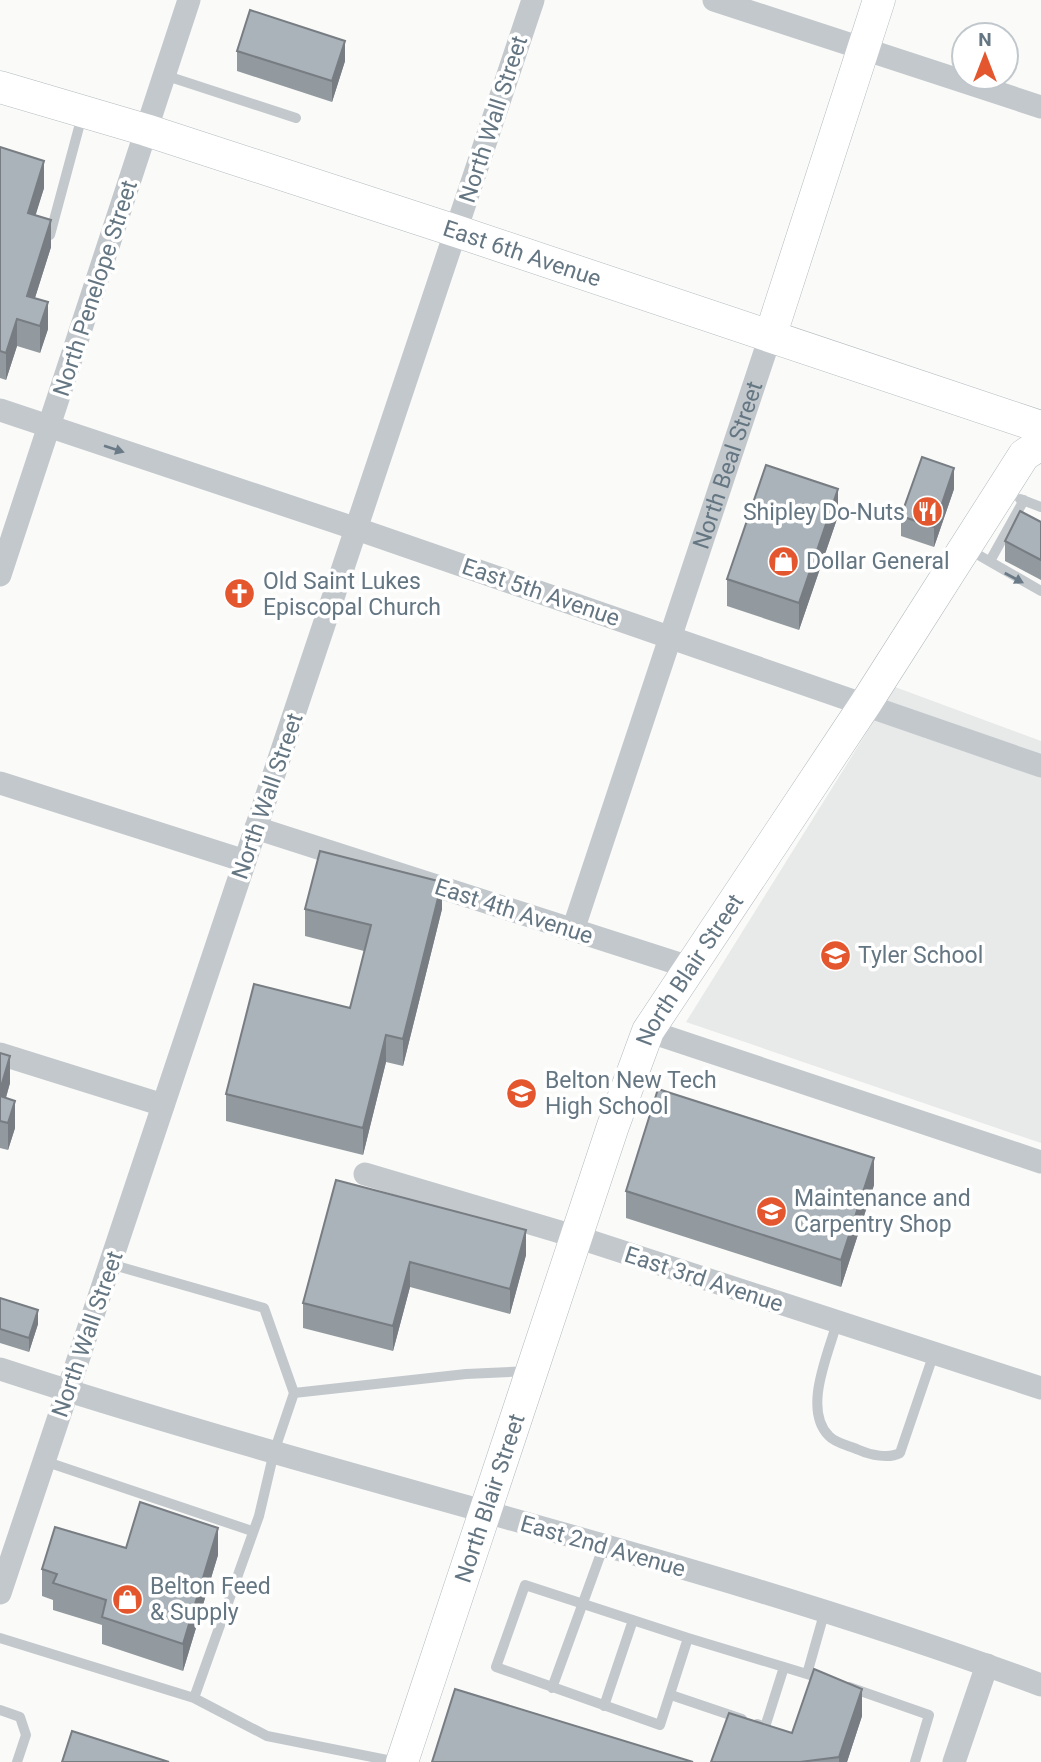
<svg xmlns="http://www.w3.org/2000/svg" width="1041" height="1762" viewBox="0 0 1041 1762" font-family="Roboto,sans-serif">
  <style>
    .built { fill: #e8e9e9 }
    .lines { fill: none; stroke-linecap: round; stroke-linejoin: round }
    .secondary-casing { stroke: #b3babf; stroke-width: 33 }
    .lane { stroke: #c3c8cc; stroke-width: 10 }
    .street { stroke: #c3c8cc; stroke-width: 23 }
    .secondary { stroke: #fff; stroke-width: 32 }
    .wall { fill: #929a9f }
    .shaded-wall { fill: #777d82 }
    .building { fill: #aab3b9; stroke: #777d82; stroke-width: 2 }
    .oneway { fill: #6a7a87 }
    .labels { text-anchor: middle; stroke-width: 7; stroke-linejoin: round; paint-order: stroke }
    .street-label { font-size: 23px; fill: #657683; stroke: #fff }
    .poi-label { font-size: 23px; fill: #657683; stroke: #fff; text-anchor: start }
  </style>
  <rect width="100%" height="100%" fill="#fafaf8"/>
  <path class="built" d="M 895,687 L 1041,741 L 1041,1143 L 686,1022 Z"/>
  <g class="lines">
    <defs>
      <g id="secondary">
        <path id="s2" d="M 0,87 L 146,130 L 456,231 L 1041,427"/>
        <path d="M 771,334 L 879,0"/>
        <path id="s3" d="M 402,1762 L 613,1126 L 648,1031 L 866,703 L 1024,455 L 1041,444"/>
      </g>
    </defs>
    <use href="#secondary" class="secondary-casing"/>
    <path class="lane" d="M 164,75 L 296,118
      M 50,235 L 82,116
      M 1020,499 L 1041,507
      M 968,549 L 1041,591
      M 990,561 L 1024,500
      M 110,1264 L 264,1308 L 294,1393
      M 837,1322 C 829,1353 802,1409 829,1436 C 835,1443 850,1446 859,1450 C 870,1455 889,1459 900,1453 L 934,1353
      M 44,1461 L 252,1531
      M 525,1585 L 688,1638 L 660,1725 L 496,1667 Z
      M 0,1638 L 194,1698 L 259,1516 L 274,1452 L 294,1393 L 466,1374 L 529,1371
      M 688,1638 L 784,1667
      M 807,1674 L 824,1614
      M 849,1687 L 929,1715 L 915,1762
      M 552,1688 L 604,1545
      M 671,1695 L 742,1719
      M 194,1698 L 267,1736 L 397,1762
      M 604,1706 L 633,1620
      M 0,1710 L 20,1717 L 26,1735 L 17,1762
      M 757,1724 L 765,1727 L 784,1667 L 823,1679"/>
    <g class="street">
      <path d="M 714,0 L 1041,107"/>
      <path d="M 0,410 L 357,529 L 1041,766"/>
      <path d="M 0,575 L 189,0"/>
      <path d="M 0,783 L 245,861"/>
      <path d="M 256,828 L 692,968"/>
      <path id="s1" d="M 573,930 L 771,334"/>
      <path d="M 648,1031 L 1041,1162"/>
      <path d="M 0,1054 L 163,1105"/>
      <path d="M 365,1174 L 577,1237 L 1041,1388"/>
      <path d="M 0,1369 C 345,1482 701,1559 1041,1685"/>
      <path d="M 0,1593 L 533,0"/>
      <path d="M 954,1762 L 987,1665"/>
    </g>
    <use href="#secondary" class="secondary"/>
  </g>
  <path class="wall" d="M 237,51 L 345,61 L 332,102 L 237,71 Z
    M 0,147 L 44,188 L 35,215 L 51,247 L 35,298 L 48,329 L 40,353 L 17,346 L 6,380 L 0,378 Z
    M 954,489 L 934,547 L 901,536 L 901,516 Z
    M 838,516 L 799,630 L 727,606 L 727,579 Z
    M 1041,522 L 1041,580 L 1005,561 L 1005,541 Z
    M 305,909 L 442,909 L 403,1066 L 386,1062 L 363,1155 L 226,1121 L 226,1094 L 350,1008 L 364,951 L 305,936 Z
    M 0,1053 L 10,1083 L 6,1098 L 15,1128 L 8,1150 L 0,1148 Z
    M 336,1180 L 526,1255 L 510,1314 L 410,1287 L 393,1351 L 303,1328 L 303,1303 Z
    M 874,1185 L 841,1287 L 626,1218 L 626,1191 Z
    M 0,1298 L 38,1324 L 29,1352 L 0,1343 Z
    M 126,1548 L 218,1555 L 183,1671 L 102,1644 L 102,1625 L 53,1610 L 53,1600 L 42,1596 L 42,1569 Z
    M 862,1716 L 847,1762 L 711,1762 L 792,1733 Z"/>
  <path class="shaded-wall" d="M 345,41 L 345,61 L 332,102 L 332,81 Z
    M 44,161 L 44,188 L 28,240 L 28,213 Z
    M 51,220 L 51,247 L 27,323 L 27,296 Z
    M 48,302 L 48,329 L 40,353 L 40,326 Z
    M 17,319 L 17,346 L 6,380 L 6,353 Z
    M 954,468 L 954,489 L 934,547 L 934,527 Z
    M 838,489 L 838,516 L 799,630 L 799,603 Z
    M 442,882 L 442,909 L 403,1066 L 403,1039 Z
    M 386,1035 L 386,1062 L 363,1155 L 363,1128 Z
    M 10,1056 L 10,1083 L 0,1117 L 0,1090 Z
    M 15,1101 L 15,1128 L 8,1150 L 8,1123 Z
    M 874,1158 L 874,1185 L 841,1287 L 841,1260 Z
    M 526,1230 L 526,1255 L 510,1314 L 510,1289 Z
    M 410,1262 L 410,1287 L 393,1351 L 393,1326 Z
    M 38,1310 L 38,1324 L 29,1352 L 29,1338 Z
    M 218,1528 L 218,1555 L 183,1671 L 183,1644 Z
    M 862,1689 L 862,1716 L 847,1762 L 839,1762 L 839,1757 Z"/>
  <path class="building" d="M 250,10 L 345,41 L 332,81 L 237,51 Z
    M 0,147 L 44,161 L 28,213 L 51,220 L 27,296 L 48,302 L 40,326 L 17,319 L 6,353 L 0,351 Z
    M 922,457 L 954,468 L 934,527 L 901,516 Z
    M 766,465 L 838,489 L 799,603 L 727,579 Z
    M 1020,511 L 1041,522 L 1041,560 L 1005,541 Z
    M 320,851 L 442,882 L 403,1039 L 386,1035 L 363,1128 L 226,1094 L 254,984 L 350,1008 L 371,925 L 305,909 Z
    M 0,1053 L 10,1056 L 0,1090 Z
    M 658,1089 L 874,1158 L 841,1260 L 626,1191 Z
    M 0,1096 L 15,1101 L 8,1123 L 0,1121 Z
    M 336,1180 L 526,1230 L 510,1289 L 410,1262 L 393,1326 L 303,1303 Z
    M 0,1298 L 38,1310 L 29,1338 L 0,1329 Z
    M 140,1502 L 218,1528 L 183,1644 L 102,1617 L 106,1600 L 53,1583 L 57,1574 L 42,1569 L 55,1527 L 126,1548 Z
    M 814,1669 L 862,1689 L 839,1757 L 800,1762 L 711,1762 L 729,1713 L 792,1733 Z
    M 455,1689 L 693,1762 L 432,1762 Z
    M 72,1731 L 169,1762 L 62,1762 Z"/>
  <defs><path id="oneway-solid" d="M-6-.8H1V-3.2L6.5 0L1 3.2V.8H-6Z" transform="scale(1.75)"/></defs>
  <g class="oneway">
    <use href="#oneway-solid" transform="translate(114 449) rotate(18)"/>
    <use href="#oneway-solid" transform="translate(1014 578) rotate(28)"/>
  </g>
  <defs>
    <symbol id="restaurant-disc" viewBox="-11 -11 22 22"><circle r="9.5" fill="#e4572e" stroke="#fff"/><path d="M-5-6h1v4h1v-4h1v4h1v-4h1v5L-1.5 .5V6h-2V.5L-5-1ZM5-6V6H3V1.5H1.5Q1.5-4 5-6Z" fill="#fff"/></symbol>
    <symbol id="shop-disc" viewBox="-11 -11 22 22"><circle r="9.5" fill="#e4572e" stroke="#fff"/><path d="M-5-2.5h2.3a2.7 3.5 0 0 1 5.4 0H5L5.5 6h-11ZM-1.5-2.5h3a1.5 2.3 0 0 0-3 0Z" fill="#fff"/></symbol>
    <symbol id="church-disc" viewBox="-11 -11 22 22"><circle r="9.5" fill="#e4572e" stroke="#fff"/><path d="M-1.2-6h2.4v3.5h3.3v2.4h-3.3V6h-2.4V-.1h-3.3v-2.4h3.3Z" fill="#fff"/></symbol>
    <symbol id="school-disc" viewBox="-11 -11 22 22"><circle r="9.5" fill="#e4572e" stroke="#fff"/><path d="M0-5L7-2L0 1L-7-2ZM-4 1L0 2.5L4 1V4Q0 6-4 4Z" fill="#fff"/></symbol>
  </defs>
  <g fill-rule="evenodd">
    <use href="#restaurant-disc" x="910" y="494" width="35" height="35"/>
    <use href="#shop-disc" x="766" y="544" width="35" height="35"/>
    <use href="#church-disc" x="222" y="576" width="35" height="35"/>
    <use href="#school-disc" x="818" y="938" width="35" height="35"/>
    <use href="#school-disc" x="504" y="1076" width="35" height="35"/>
    <use href="#school-disc" x="754" y="1194" width="35" height="35"/>
    <use href="#shop-disc" x="110" y="1582" width="35" height="35"/>
  </g>
  <g class="labels">
    <g class="street-label">
      <text transform="translate(493 119) rotate(-72)" y="8">North Wall Street</text>
      <text dy="8" stroke="none"><textPath href="#s2" startOffset="548">East 6th Avenue</textPath></text>
      <text transform="translate(95 288) rotate(-72)" y="8">North Penelope Street</text>
      <text dy="8" stroke="none"><textPath href="#s1" startOffset="490">North Beal Street</textPath></text>
      <text transform="translate(541 592) rotate(19)" y="8">East 5th Avenue</text>
      <text transform="translate(267 796) rotate(-71)" y="8">North Wall Street</text>
      <text transform="translate(514 911) rotate(18)" y="8">East 4th Avenue</text>
      <text dy="8" stroke="none"><textPath href="#s3" startOffset="845">North Blair Street</textPath></text>
      <text transform="translate(704 1279) rotate(18)" y="8">East 3rd Avenue</text>
      <text transform="translate(87 1334) rotate(-71)" y="8">North Wall Street</text>
      <text dy="8" stroke="none"><textPath href="#s3" startOffset="278">North Blair Street</textPath></text>
      <text transform="translate(603 1546) rotate(16)" y="8">East 2nd Avenue</text>
    </g>
    <g class="poi-label">
      <text x="905" y="520" text-anchor="end">Shipley Do-Nuts</text>
      <text x="806" y="569">Dollar General</text>
      <text x="263" y="589">Old Saint Lukes<tspan x="263" dy="26">Episcopal Church</tspan></text>
      <text x="858" y="963">Tyler School</text>
      <text x="545" y="1088">Belton New Tech<tspan x="545" dy="26">High School</tspan></text>
      <text x="794" y="1206">Maintenance and<tspan x="794" dy="26">Carpentry Shop</tspan></text>
      <text x="150" y="1594">Belton Feed<tspan x="150" dy="26">&amp; Supply</tspan></text>
    </g>
  </g>
  <g transform="translate(985 56)"><circle r="33" fill="#ffffff" stroke="#c1c8cd" stroke-width="2"/>
  <path d="M0-5L12 26L0 18L-12 26Z" fill="#e4572e"/>
  <text y="-10" font-size="19" font-weight="bold" text-anchor="middle" fill="#657683">N</text>
  </g>
</svg>
